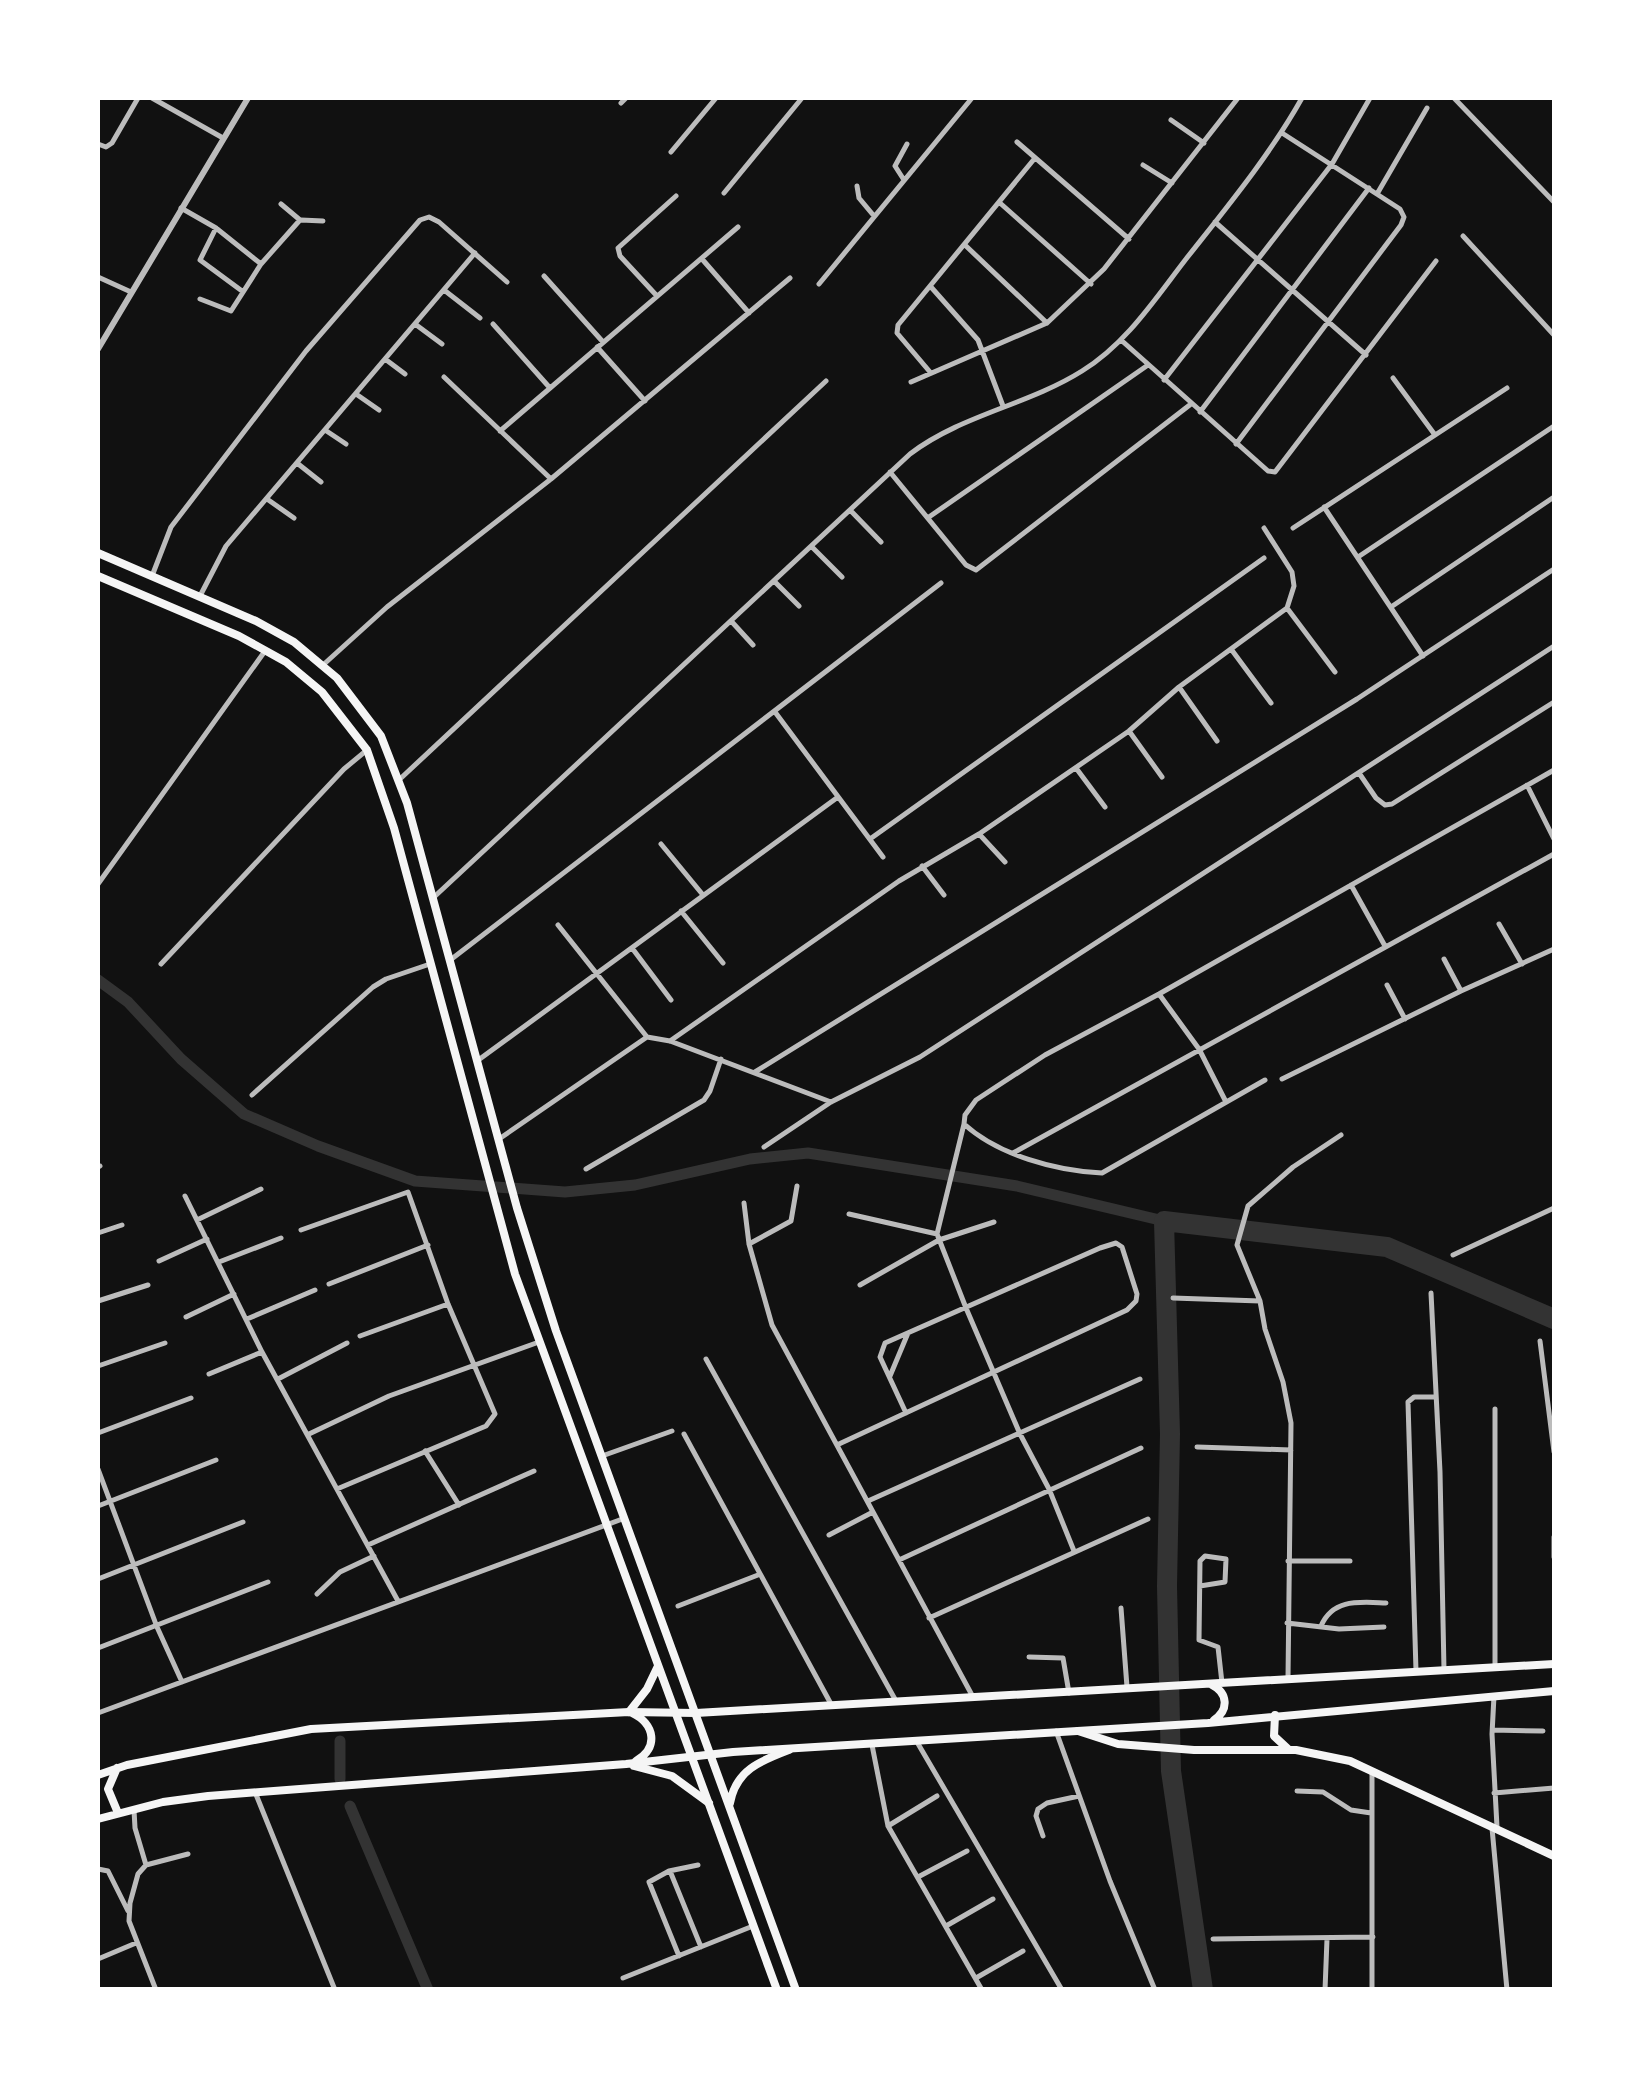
<svg xmlns="http://www.w3.org/2000/svg" width="1652" height="2087" viewBox="0 0 1652 2087" font-family="'Golos Text',sans-serif">
  <style>
    .lines { fill: none; stroke-linecap: round; stroke-linejoin: round }
    .canal { stroke: #333; stroke-width: 11 }
    .river { stroke: #333; stroke-width: 20 }
    .minor { stroke: #bcbcbc; stroke-width: 5 }
    .tertiary { stroke: #bcbcbc; stroke-width: 6 }
    .secondary { stroke: #f5f5f5; stroke-width: 8 }
    .primary { stroke: #f5f5f5; stroke-width: 8 }
  </style>
  <rect width="100%" height="100%" fill="#111"/>
  <g class="lines">
    <path class="canal" d="M 98,980 L 128,1002 L 181,1059 L 244,1114 L 318,1146 L 415,1181 L 565,1192 L 635,1185 L 750,1159 L 808,1153 L 1017,1186 L 1164,1221
      M 340,1779 L 340,1741
      M 350,1806 L 428,1990"/>
    <path class="river" d="M 1203,1990 L 1171,1771 L 1167,1586 L 1170,1434 L 1164,1221 L 1387,1247 L 1554,1319"/>
    <path class="minor" d="M 152,98 L 223,138
      M 1454,98 L 1554,202
      M 621,103 L 626,98
      M 1171,120 L 1204,143
      M 1017,142 L 1129,239
      M 98,144 L 106,147 L 112,143 L 138,98
      M 671,152 L 716,98
      M 1143,165 L 1172,183
      M 904,180 L 895,166 L 907,144
      M 857,186 L 859,198 L 874,216
      M 724,193 L 802,98
      M 1377,194 L 1427,108
      M 1000,203 L 1091,284
      M 181,208 L 216,228 L 261,264 L 231,311 L 200,299
      M 301,220 L 323,221
      M 1215,222 L 1366,355
      M 216,228 L 200,260 L 242,291
      M 1463,236 L 1554,335
      M 966,246 L 1047,323
      M 702,259 L 749,313
      M 261,264 L 300,220 L 281,204
      M 544,276 L 603,342
      M 98,277 L 131,292
      M 819,284 L 972,98
      M 931,287 L 978,340 L 1003,406
      M 444,290 L 480,318
      M 657,296 L 620,256 L 618,248 L 676,196
      M 415,324 L 442,344
      M 493,324 L 550,388
      M 1121,340 L 1268,471 L 1275,472 L 1436,261
      M 597,347 L 645,401
      M 385,359 L 405,374
      M 930,372 L 897,333 L 898,325 L 1035,158
      M 444,377 L 551,479
      M 1393,378 L 1435,435
      M 1164,380 L 1332,164 L 1370,98
      M 911,382 L 1047,323 L 1104,269 L 1238,98
      M 356,394 L 379,410
      M 1200,412 L 1369,188
      M 325,430 L 346,444
      M 500,431 L 738,227
      M 1236,444 L 1401,225 L 1404,217 L 1400,209 L 1282,133
      M 297,463 L 321,482
      M 890,472 L 966,565 L 976,570 L 1191,404
      M 267,499 L 294,518
      M 1324,507 L 1423,656
      M 850,510 L 881,542
      M 929,517 L 1148,365
      M 1293,528 L 1507,388
      M 812,547 L 842,577
      M 1358,557 L 1554,426
      M 152,576 L 171,527 L 306,351 L 420,220 L 429,217 L 439,222 L 507,282
      M 775,582 L 799,606
      M 200,596 L 226,546 L 475,253
      M 1391,607 L 1554,497
      M 1287,608 L 1335,672
      M 732,622 L 753,645
      M 1231,649 L 1271,703
      M 323,665 L 387,607 L 551,479 L 790,278
      M 1179,687 L 1217,741
      M 775,712 L 883,857
      M 1129,731 L 1162,777
      M 1076,768 L 1105,807
      M 1359,773 L 1376,798 L 1385,805 L 1392,804 L 1554,702
      M 400,779 L 826,381
      M 1527,785 L 1554,839
      M 980,835 L 1005,862
      M 870,839 L 1264,558
      M 661,844 L 703,895
      M 922,866 L 944,895
      M 98,884 L 265,651
      M 1351,885 L 1385,946
      M 433,898 L 910,454 C 961,415 1028,405 1082,371 C 1126,344 1155,299 1186,259 C 1227,207 1270,155 1302,98
      M 681,911 L 723,963
      M 1499,924 L 1522,964
      M 558,925 L 647,1037
      M 632,948 L 671,1000
      M 1444,959 L 1461,991
      M 449,961 L 941,583
      M 161,964 L 344,769 L 367,750
      M 1387,985 L 1405,1019
      M 1159,994 L 1199,1049 L 1226,1102
      M 670,1041 L 899,881 L 979,834 L 1129,731 L 1179,687 L 1287,608 L 1294,586 L 1292,572 L 1264,528
      M 477,1061 L 838,797
      M 755,1072 L 1357,699 L 1554,569
      M 1282,1079 L 1461,991 L 1554,949
      M 1265,1080 L 1102,1173 C 1056,1171 998,1155 964,1124 L 965,1115 L 976,1100 L 1045,1055 L 1159,994 L 1554,770
      M 252,1095 L 373,987 L 386,979 L 430,964
      M 964,1124 L 937,1234 L 966,1308 L 1020,1434 L 1049,1489 L 1074,1551
      M 499,1139 L 647,1037 L 670,1041 L 831,1102
      M 764,1147 L 831,1102 L 920,1057 L 1554,646
      M 1013,1153 L 1554,854
      M 98,1167 L 100,1166
      M 586,1169 L 704,1100 L 710,1091 L 721,1059
      M 185,1196 L 262,1352 L 398,1601
      M 744,1203 L 749,1244 L 772,1325 L 973,1697
      M 849,1214 L 937,1234
      M 197,1220 L 261,1189
      M 301,1230 L 408,1192 L 448,1304 L 495,1414 L 486,1426 L 337,1489
      M 98,1233 L 122,1225
      M 749,1244 L 791,1221 L 797,1186
      M 1453,1255 L 1554,1208
      M 159,1261 L 207,1239
      M 219,1262 L 281,1238
      M 329,1284 L 428,1245
      M 860,1285 L 939,1240 L 994,1222
      M 1431,1293 L 1440,1472 L 1444,1670
      M 1173,1298 L 1260,1301
      M 98,1301 L 148,1285
      M 186,1317 L 234,1294
      M 247,1319 L 315,1290
      M 360,1336 L 448,1304
      M 1540,1341 L 1554,1452
      M 706,1359 L 896,1701
      M 98,1366 L 165,1343
      M 209,1374 L 262,1352
      M 890,1376 L 908,1333
      M 278,1379 L 347,1343
      M 1495,1409 L 1495,1668
      M 98,1433 L 191,1398
      M 309,1434 L 389,1396 L 539,1342
      M 684,1434 L 831,1704
      M 839,1444 L 1127,1310 L 1136,1301 L 1137,1294 L 1122,1247 L 1116,1243 L 1100,1248 L 885,1343 L 880,1357 L 906,1413
      M 1197,1447 L 1291,1450
      M 425,1451 L 459,1505
      M 602,1456 L 672,1431
      M 98,1469 L 157,1627 L 182,1682
      M 868,1501 L 1140,1379
      M 98,1506 L 216,1460
      M 829,1535 L 873,1512
      M 1554,1537 L 1554,1557
      M 368,1545 L 534,1471
      M 899,1560 L 1141,1448
      M 1288,1561 L 1350,1561
      M 98,1579 L 243,1522
      M 1200,1586 L 1225,1582 L 1226,1559 L 1205,1556 L 1200,1561 L 1199,1640 L 1218,1647 L 1222,1683
      M 317,1594 L 340,1572 L 374,1556
      M 678,1606 L 758,1575
      M 1121,1608 L 1127,1687
      M 929,1618 L 1148,1519
      M 1287,1623 L 1339,1629 L 1384,1627
      M 1321,1626 C 1333,1598 1360,1602 1386,1603
      M 98,1648 L 268,1582
      M 1029,1657 L 1063,1658 L 1069,1693
      M 1416,1671 L 1408,1402 L 1414,1397 L 1436,1397
      M 1288,1678 L 1291,1423 L 1283,1382 L 1265,1329 L 1260,1301 L 1237,1245 L 1248,1206 L 1293,1167 L 1341,1135
      M 1494,1696 L 1492,1734 L 1497,1827
      M 98,1713 L 625,1518
      M 1492,1730 L 1543,1731
      M 1056,1731 L 1110,1881 L 1155,1990
      M 917,1742 L 1062,1990
      M 872,1745 L 888,1826 L 982,1990
      M 1372,1772 L 1372,1990
      M 1297,1791 L 1323,1792 L 1351,1810 L 1371,1813
      M 255,1792 L 335,1990
      M 1494,1793 L 1554,1788
      M 134,1810 L 135,1828 L 146,1865
      M 888,1826 L 937,1796
      M 1492,1828 L 1507,1990
      M 1043,1836 L 1036,1816 L 1038,1809 L 1047,1803 L 1079,1796
      M 98,1869 L 108,1871 L 128,1911
      M 670,1871 L 701,1947
      M 918,1877 L 967,1851
      M 946,1926 L 993,1899
      M 1213,1939 L 1373,1937
      M 679,1956 L 649,1882 L 669,1871 L 698,1865
      M 98,1959 L 136,1943
      M 623,1978 L 753,1926
      M 976,1978 L 1023,1951
      M 156,1990 L 129,1921 L 130,1903 L 138,1874 L 146,1865 L 188,1854
      M 1325,1990 L 1327,1939"/>
    <path class="tertiary" d="M 98,349 L 248,98"/>
    <path class="secondary" d="M 98,553 L 256,621 L 294,642 L 337,678 L 381,736 L 407,803 L 517,1208 L 556,1331 L 796,1990
      M 98,576 L 239,636 L 286,662 L 322,692 L 367,750 L 394,828 L 515,1274 L 777,1990
      M 629,1712 L 647,1689 L 658,1666
      M 1275,1715 L 1274,1736 L 1288,1749
      M 1078,1731 L 1118,1744 L 1194,1750 L 1296,1750 L 1350,1761 L 1554,1856
      M 730,1803 C 736,1770 760,1761 789,1750"/>
    <path class="primary" d="M 1212,1685 C 1228,1693 1229,1710 1214,1720
      M 632,1713 C 655,1724 659,1748 636,1761
      M 634,1766 L 672,1776 L 709,1803
      M 117,1768 L 108,1789 L 118,1813
      M 98,1775 L 127,1765 L 311,1729 L 629,1712 L 696,1713 L 1554,1664
      M 98,1819 L 163,1802 L 208,1796 L 626,1764 L 733,1752 L 1208,1723 L 1554,1691"/>
  </g>
  <rect width="1652" height="2087" fill="none" stroke="#ffffff" stroke-width="200"/>
</svg>
